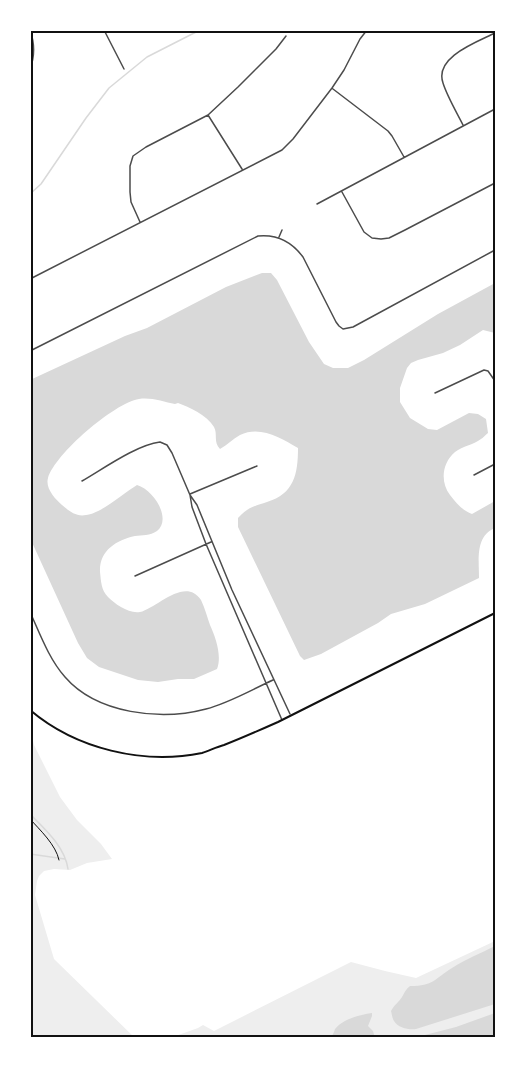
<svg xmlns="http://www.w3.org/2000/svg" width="525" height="1068" viewBox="0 0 525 1068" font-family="'Work Sans',sans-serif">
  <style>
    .green { fill: #eee }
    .water { fill: #d9d9d9 }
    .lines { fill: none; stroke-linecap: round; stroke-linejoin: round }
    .stream { stroke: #d9d9d9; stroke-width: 1.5 }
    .path { stroke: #111; stroke-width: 1 }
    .minor { stroke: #4c4c4c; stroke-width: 1.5 }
    .secondary { stroke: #111; stroke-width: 2 }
    .neatline { fill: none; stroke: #111; stroke-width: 2 }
  </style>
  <rect width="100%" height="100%" fill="#fff"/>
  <path class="green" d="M 30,728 L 34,745 L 60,797 L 77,820 L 101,844 L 112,859 L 87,863 L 70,870 L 54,869 L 44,871 L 39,876 L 37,881 L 35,895 L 54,959 L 135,1038 L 30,1038 Z
    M 495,941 L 495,1038 L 170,1038 L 198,1028 L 203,1025 L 214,1031 L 351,962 L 385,971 L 416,978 Z"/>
  <path class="water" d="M 262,273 L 271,273 L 277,280 L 309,342 L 324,364 L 333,368 L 348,368 L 364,360 L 438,314 L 495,283 L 495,333 L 483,330 L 460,345 L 443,353 L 418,360 L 411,363 L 407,368 L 400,388 L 400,402 L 410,418 L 428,429 L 437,430 L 469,413 L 478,414 L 486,419 L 488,433 C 485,435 483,438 481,439 C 473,445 463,446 455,452 C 442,463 440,482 450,495 C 457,504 462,510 472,514 L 495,501 L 495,528 C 475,536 479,560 479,578 L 425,604 L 391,614 L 378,623 L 321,654 L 304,660 L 300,656 L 238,527 L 238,518 C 247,508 254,506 267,502 C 294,494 298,474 298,448 C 281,438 260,425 240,435 C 233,439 227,445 220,449 C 213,442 218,434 214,427 C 207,415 189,407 178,403 L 175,404 C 164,402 151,397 139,399 C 114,403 55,454 48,478 C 45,488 55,499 62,505 C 69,511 76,517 86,515 C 100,514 124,493 137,485 C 154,490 172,519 157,531 C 150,536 142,535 135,536 C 116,540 99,551 100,572 C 101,581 101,590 108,597 C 115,604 129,614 140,612 C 157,608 185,576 201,600 C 205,608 207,617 210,625 C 216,638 222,656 217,669 L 194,679 L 178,679 L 158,682 L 138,680 L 99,667 L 87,658 L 78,643 L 30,538 L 30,380 L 125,336 L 147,328 L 226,287 Z
    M 495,946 L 495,1004 L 416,1029 C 409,1030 398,1028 394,1021 C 392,1018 392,1014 391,1011 C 394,1005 399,1002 402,997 C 405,992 406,989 410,986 C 434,986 434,979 452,968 C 466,959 481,953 495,946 Z
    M 372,1013 L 372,1016 L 368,1026 L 373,1031 L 375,1038 L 331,1038 L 334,1032 L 335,1029 C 343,1019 359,1015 372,1013 Z
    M 495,1013 L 495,1038 L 425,1037 L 425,1035 L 456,1027 Z"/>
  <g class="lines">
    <path class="stream" d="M 30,194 L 41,184 L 86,118 L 109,88 L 147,57 L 200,30
      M 30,814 C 45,829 65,847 68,869
      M 30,854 L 65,859"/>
    <path class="path" d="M 30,819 C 40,830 56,845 59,860"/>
    <path class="minor" d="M 104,30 L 124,69
      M 30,69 C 35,56 35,44 30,30
      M 333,89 L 388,131 L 392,136 L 404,157
      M 208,115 L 242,169
      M 463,125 C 457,113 447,96 443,83 C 434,57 477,42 495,33
      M 342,192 L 364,232 L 372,238 L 381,239 L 389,238 L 405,230 L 495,183
      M 317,204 L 495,109
      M 140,222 L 131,202 L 130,192 L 130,166 L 133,156 L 146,147 L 208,115 L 238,87 L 276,49 L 286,36
      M 279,237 L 282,230
      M 30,279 L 282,150 L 293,139 L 332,88 L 344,70 L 360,39 L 367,30
      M 30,351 L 258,236 C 278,234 292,242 303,257 L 336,322 L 339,326 L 343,329 L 353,327 L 495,250
      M 435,393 L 484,370 L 488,371 L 495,381
      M 474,475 L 495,464
      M 82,481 C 103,469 136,445 160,442 L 167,445 L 172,453 L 190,495 L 192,507 L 206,544 L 282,720
      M 190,494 L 257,466
      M 190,495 L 197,505 L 232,590 L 290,714
      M 135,576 L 211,542
      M 30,612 C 40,634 49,659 65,677 C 97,714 161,721 206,709 C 229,703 251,690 273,680"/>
    <path class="secondary" d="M 30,710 C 76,749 143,765 202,753 C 209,751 216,747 224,745 C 242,738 260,730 278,722 L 495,613"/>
  </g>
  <rect width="525" height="1068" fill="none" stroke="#ffffff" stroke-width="63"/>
  <rect x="32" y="32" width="462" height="1004" class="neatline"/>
</svg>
